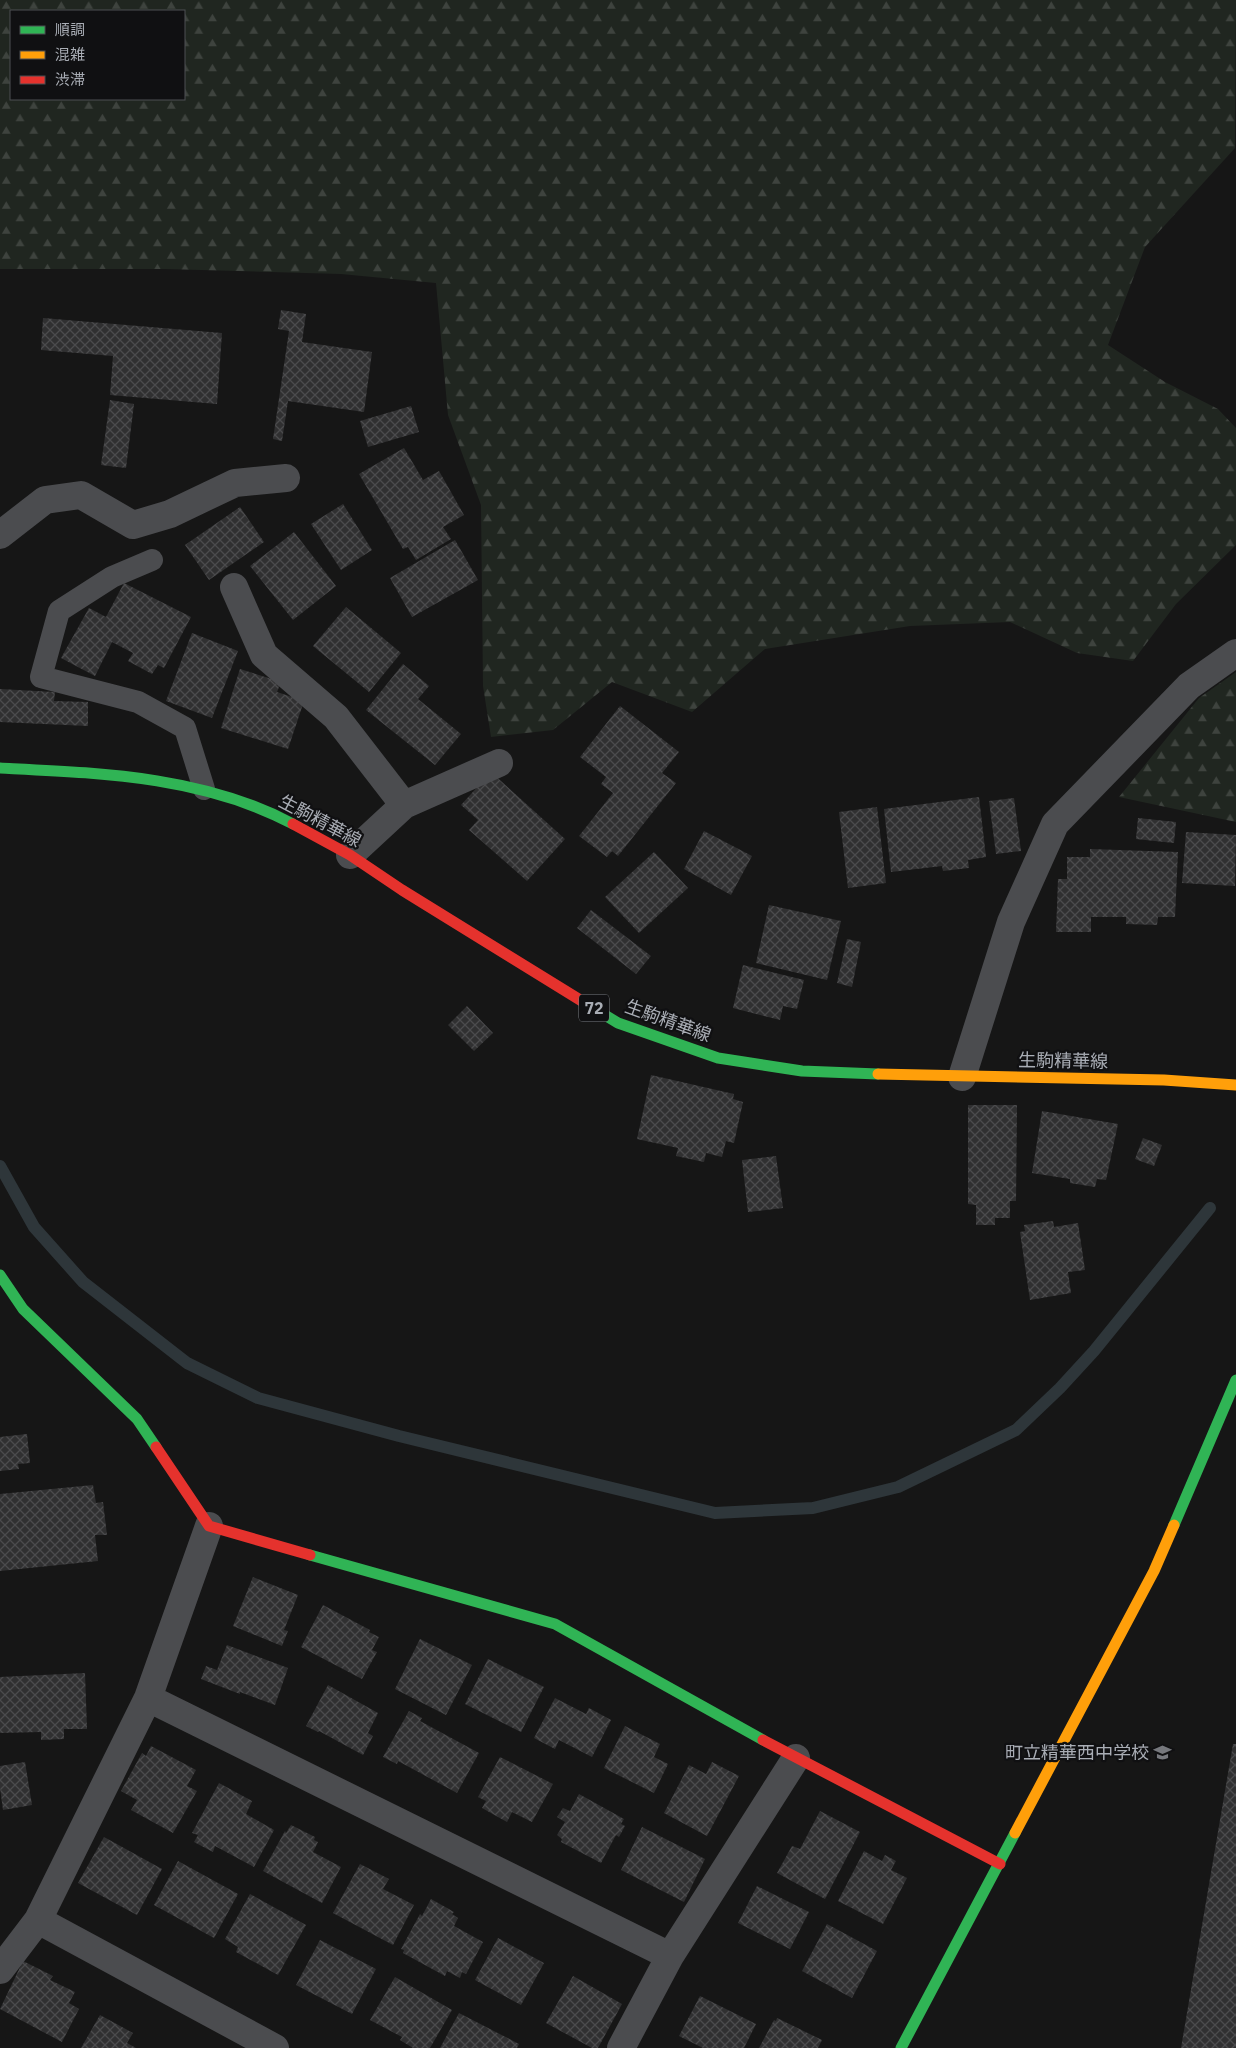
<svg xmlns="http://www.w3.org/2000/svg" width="1236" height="2048" viewBox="0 0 1236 2048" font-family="'IBM Plex Sans','Noto Sans JP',sans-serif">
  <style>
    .forest { fill: url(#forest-firs); fill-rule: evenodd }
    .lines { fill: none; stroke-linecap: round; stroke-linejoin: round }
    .stream { stroke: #2e363a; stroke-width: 12 }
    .building { fill: url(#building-cross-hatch) }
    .lane { stroke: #4b4c4f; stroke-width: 22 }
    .street { stroke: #4b4c4f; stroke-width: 28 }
    .fast { stroke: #30b455; stroke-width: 11 }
    .slow { stroke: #ff9f0a; stroke-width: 11 }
    .jam { stroke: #e5322d; stroke-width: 11 }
    .labels { text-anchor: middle; stroke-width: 4.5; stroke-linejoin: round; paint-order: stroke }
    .shield { fill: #101012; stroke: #7b7e84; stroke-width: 1 }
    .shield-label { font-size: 16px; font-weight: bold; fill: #a9adb5 }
    .street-label { font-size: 18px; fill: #a9adb5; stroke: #101012 }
    .poi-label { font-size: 18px; fill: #a9adb5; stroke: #101012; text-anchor: end }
  </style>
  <defs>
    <pattern id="forest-firs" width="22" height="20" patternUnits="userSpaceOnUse" patternTransform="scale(1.25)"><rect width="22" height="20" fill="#202620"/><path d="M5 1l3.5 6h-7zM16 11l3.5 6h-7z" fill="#3e433e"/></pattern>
    <pattern id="building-cross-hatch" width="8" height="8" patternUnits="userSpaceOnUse" patternTransform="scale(1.25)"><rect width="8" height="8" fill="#303031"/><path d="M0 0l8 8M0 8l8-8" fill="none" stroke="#4b4b4d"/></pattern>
  </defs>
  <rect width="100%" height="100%" fill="#161616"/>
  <path class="forest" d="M 0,0 L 1236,0 L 1235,148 L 1145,247 L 1108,345 L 1165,382 L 1218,409 L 1236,428 L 1236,545 L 1176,604 L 1133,661 L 1077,653 L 1010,622 L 910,626 L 765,649 L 692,712 L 612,682 L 553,730 L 491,737 L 483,686 L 481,505 L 448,415 L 436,283 L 341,274 L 165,269 L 0,269 ZM 184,11 L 184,99 L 11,99 L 11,11 Z
    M 1236,672 L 1236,822 L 1119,797 L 1199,698 Z"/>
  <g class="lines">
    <path class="stream" d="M 0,1166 L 34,1227 L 83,1282 L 187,1363 L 258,1398 L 399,1436 L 715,1513 L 813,1508 L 898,1487 L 1016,1430 L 1060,1388 L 1094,1351 L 1210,1208"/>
  </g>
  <path class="building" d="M 281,310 L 306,314 L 302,342 L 372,352 L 364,412 L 288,401 L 282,441 L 273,439 L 289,331 L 278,329 Z
    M 43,318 L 222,333 L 217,404 L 110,395 L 113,356 L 41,350 Z
    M 110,400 L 134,404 L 126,468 L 101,465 Z
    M 411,406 L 419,432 L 368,447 L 360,421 Z
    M 404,448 L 423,480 L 439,471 L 464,515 L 443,527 L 451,539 L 416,560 L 408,547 L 403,549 L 359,474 Z
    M 343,504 L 372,550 L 341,570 L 311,524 Z
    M 240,507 L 264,542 L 209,580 L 185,545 Z
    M 294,532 L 336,586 L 293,620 L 250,566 Z
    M 455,540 L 478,580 L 412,617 L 390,578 Z
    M 124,583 L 191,617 L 164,668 L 158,665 L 152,674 L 128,661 L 133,653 L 112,642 L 95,676 L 61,658 L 89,608 L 106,617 Z
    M 346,607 L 401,653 L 369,692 L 313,646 Z
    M 192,633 L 238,651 L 212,718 L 166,701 Z
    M 403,664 L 429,686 L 418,699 L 461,734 L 435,765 L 366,710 Z
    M 240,669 L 281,682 L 277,692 L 304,701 L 288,749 L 221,728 Z
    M 0,689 L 55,692 L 54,701 L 88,702 L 88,726 L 0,722 Z
    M 620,706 L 679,752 L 662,773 L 676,783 L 618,856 L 612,851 L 607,857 L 579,836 L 613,793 L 601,784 L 606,777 L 580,757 Z
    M 491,772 L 565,839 L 527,881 L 469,830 L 478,820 L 461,805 Z
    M 979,797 L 986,857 L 968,860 L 969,868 L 943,871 L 942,866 L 891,872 L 884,809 Z
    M 1014,798 L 1021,851 L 996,854 L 989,801 Z
    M 877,807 L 886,883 L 848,888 L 839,812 Z
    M 1138,818 L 1176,822 L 1174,843 L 1136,839 Z
    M 704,831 L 752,856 L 731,895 L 684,869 Z
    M 1186,832 L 1236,835 L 1235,886 L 1182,883 Z
    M 1090,849 L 1178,852 L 1175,917 L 1158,917 L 1157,925 L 1126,924 L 1126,917 L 1091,917 L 1091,932 L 1056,932 L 1058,879 L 1067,879 L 1067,857 L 1090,857 Z
    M 654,852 L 688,888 L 639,933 L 605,897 Z
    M 769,905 L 841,921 L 827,980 L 756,963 Z
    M 591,910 L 651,956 L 636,974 L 577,928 Z
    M 847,939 L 861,942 L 852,987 L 837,983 Z
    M 743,965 L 804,980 L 797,1009 L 783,1006 L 780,1020 L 733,1008 Z
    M 467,1006 L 493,1033 L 474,1051 L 448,1025 Z
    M 651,1075 L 734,1094 L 733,1099 L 743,1102 L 734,1143 L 726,1141 L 722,1157 L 706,1153 L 704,1162 L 676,1156 L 678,1148 L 637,1139 Z
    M 968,1105 L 1017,1105 L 1016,1201 L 1010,1201 L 1010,1218 L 995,1218 L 995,1225 L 976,1225 L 976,1205 L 968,1204 Z
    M 1042,1111 L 1118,1124 L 1106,1180 L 1097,1179 L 1095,1187 L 1070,1183 L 1070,1179 L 1032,1173 Z
    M 1143,1138 L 1162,1145 L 1154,1166 L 1135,1159 Z
    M 776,1156 L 783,1208 L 748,1212 L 742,1160 Z
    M 1053,1221 L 1054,1227 L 1078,1223 L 1085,1270 L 1068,1272 L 1071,1293 L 1030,1300 L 1020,1232 L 1025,1231 L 1024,1225 Z
    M 27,1434 L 30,1463 L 18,1464 L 19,1469 L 0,1471 L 0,1437 Z
    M 93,1485 L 96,1503 L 103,1502 L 107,1535 L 95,1535 L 98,1561 L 0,1571 L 0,1494 Z
    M 253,1577 L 298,1595 L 284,1630 L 288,1631 L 282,1646 L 233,1626 Z
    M 323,1605 L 370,1630 L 369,1632 L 379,1637 L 372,1650 L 377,1652 L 362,1679 L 301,1647 Z
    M 420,1639 L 472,1665 L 446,1715 L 395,1689 Z
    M 227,1645 L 288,1668 L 275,1705 L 240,1692 L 240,1694 L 201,1679 L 206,1666 L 217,1670 Z
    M 488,1659 L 544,1687 L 521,1732 L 465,1704 Z
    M 85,1673 L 87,1729 L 64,1729 L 64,1739 L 41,1740 L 41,1732 L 0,1733 L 0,1677 Z
    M 328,1685 L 378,1713 L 368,1733 L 373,1736 L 363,1755 L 319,1731 L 318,1732 L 306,1726 Z
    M 555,1698 L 586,1714 L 589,1708 L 611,1720 L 592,1757 L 559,1740 L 555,1749 L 534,1738 Z
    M 409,1711 L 422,1718 L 420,1721 L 479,1753 L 457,1793 L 398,1761 L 397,1764 L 383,1757 Z
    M 625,1726 L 660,1744 L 654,1757 L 668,1764 L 654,1793 L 604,1768 Z
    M 1233,1744 L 1236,1744 L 1236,2048 L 1181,2048 Z
    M 151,1746 L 196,1770 L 187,1786 L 197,1791 L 173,1833 L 131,1810 L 137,1800 L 121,1791 L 142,1753 L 146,1756 Z
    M 500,1757 L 553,1784 L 532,1822 L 512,1812 L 507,1822 L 482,1808 L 486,1801 L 478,1797 Z
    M 25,1762 L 32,1805 L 3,1810 L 0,1788 L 0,1766 Z
    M 712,1762 L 739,1776 L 707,1836 L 664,1813 L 689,1765 L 706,1774 Z
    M 219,1783 L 252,1801 L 246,1814 L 274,1830 L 254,1867 L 215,1846 L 213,1852 L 194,1842 L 198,1835 L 192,1833 Z
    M 579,1794 L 624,1819 L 621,1824 L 625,1826 L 619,1837 L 616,1835 L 601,1863 L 561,1842 L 562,1839 L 557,1835 L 565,1822 L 557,1817 L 563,1808 L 570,1811 Z
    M 820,1811 L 860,1832 L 825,1899 L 777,1873 L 792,1846 L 800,1849 Z
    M 291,1825 L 315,1837 L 314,1840 L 318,1842 L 313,1852 L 341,1867 L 322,1903 L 263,1871 L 285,1831 L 286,1833 Z
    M 642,1827 L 705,1859 L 684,1902 L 621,1870 Z
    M 104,1837 L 162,1869 L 137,1915 L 78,1883 Z
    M 864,1851 L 882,1861 L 885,1855 L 896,1861 L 891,1870 L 907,1878 L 883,1924 L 838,1901 Z
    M 178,1861 L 238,1894 L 214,1938 L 154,1905 Z
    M 360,1864 L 389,1879 L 383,1889 L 414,1905 L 393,1945 L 333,1913 Z
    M 757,1886 L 809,1912 L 790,1949 L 738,1923 Z
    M 250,1894 L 306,1925 L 278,1975 L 236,1952 L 238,1947 L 225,1939 Z
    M 431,1899 L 454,1912 L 452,1914 L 458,1918 L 454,1926 L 483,1942 L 466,1974 L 462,1972 L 460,1978 L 447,1971 L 445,1976 L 403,1953 L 404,1950 L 401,1949 L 420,1914 L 422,1916 Z
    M 827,1924 L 877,1951 L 852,1998 L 802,1971 Z
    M 498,1938 L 544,1963 L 521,2005 L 475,1980 Z
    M 320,1940 L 376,1969 L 352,2014 L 296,1985 Z
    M 23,1961 L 53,1976 L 50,1980 L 75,1992 L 69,2003 L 79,2009 L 62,2042 L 0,2009 Z
    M 573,1976 L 622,2004 L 598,2048 L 592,2048 L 546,2023 Z
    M 395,1977 L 452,2010 L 430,2048 L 413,2048 L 400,2040 L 402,2037 L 370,2020 Z
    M 700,1996 L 756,2024 L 744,2048 L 703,2048 L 679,2036 Z
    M 459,2013 L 519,2044 L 517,2048 L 440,2048 Z
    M 100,2015 L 133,2033 L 127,2043 L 136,2048 L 81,2048 Z
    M 777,2018 L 822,2040 L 818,2048 L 759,2048 L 774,2020 L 776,2021 Z"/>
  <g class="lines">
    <path class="lane" d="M 152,560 L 112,577 L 59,611 L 41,677 L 138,702 L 185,728 L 204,789"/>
    <path class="street" d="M 0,535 L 45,500 L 81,495 L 133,525 L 170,514 L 235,483 L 286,478
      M 234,587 L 264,655 L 336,717 L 404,805
      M 350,855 L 404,805 L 499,763
      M 962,1077 L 1011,922 L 1055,824 L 1189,686 L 1236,653
      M 148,1698 L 670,1956
      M 38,1920 L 275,2048
      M 0,1970 L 38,1920 L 148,1698 L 209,1526
      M 621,2048 L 670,1956 L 796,1758"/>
    <path class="fast" d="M 0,768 C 100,773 203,776 293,824
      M 585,1003 L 618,1023 L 718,1058 L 802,1071 L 878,1074
      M 0,1275 L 23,1309 L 137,1419 L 156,1447
      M 1174,1525 L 1236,1380
      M 310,1555 L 555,1624 L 763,1740
      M 901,2048 L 1015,1833"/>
    <path class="slow" d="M 878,1074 L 1164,1080 L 1236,1085
      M 1015,1833 L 1154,1571 L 1174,1525"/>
    <path class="jam" d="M 293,824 L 350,855 L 402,890 L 585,1003
      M 156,1447 L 209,1526 L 310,1555
      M 763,1740 L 1000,1864"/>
  </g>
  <defs>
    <symbol id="school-bare" viewBox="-9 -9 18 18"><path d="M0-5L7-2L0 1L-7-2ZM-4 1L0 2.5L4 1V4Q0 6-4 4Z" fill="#76787d" stroke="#101012" stroke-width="2.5" paint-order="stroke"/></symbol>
  </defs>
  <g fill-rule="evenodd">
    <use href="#school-bare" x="1150" y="1740" width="25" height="25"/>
  </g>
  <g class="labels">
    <rect class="shield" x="579" y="994.5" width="30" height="27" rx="4"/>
    <g class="shield-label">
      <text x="594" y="1014">72</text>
    </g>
    <g class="street-label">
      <text transform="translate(320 821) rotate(28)" y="6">生駒精華線</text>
      <text transform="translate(668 1021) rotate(20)" y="6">生駒精華線</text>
      <text transform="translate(1063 1061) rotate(1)" y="6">生駒精華線</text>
    </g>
    <g class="poi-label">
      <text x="1149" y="1759">町立精華西中学校</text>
    </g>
  </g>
  <rect x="10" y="10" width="175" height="90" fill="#101012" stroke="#4d4f53"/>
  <rect x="20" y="26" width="25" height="8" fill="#30b455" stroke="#4d4f53"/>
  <text x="55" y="35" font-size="15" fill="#a9adb5">順調</text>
  <rect x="20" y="51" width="25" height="8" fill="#ff9f0a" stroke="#4d4f53"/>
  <text x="55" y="60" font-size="15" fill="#a9adb5">混雑</text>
  <rect x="20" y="76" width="25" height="8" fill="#e5322d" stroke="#4d4f53"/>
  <text x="55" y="85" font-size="15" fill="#a9adb5">渋滞</text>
</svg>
